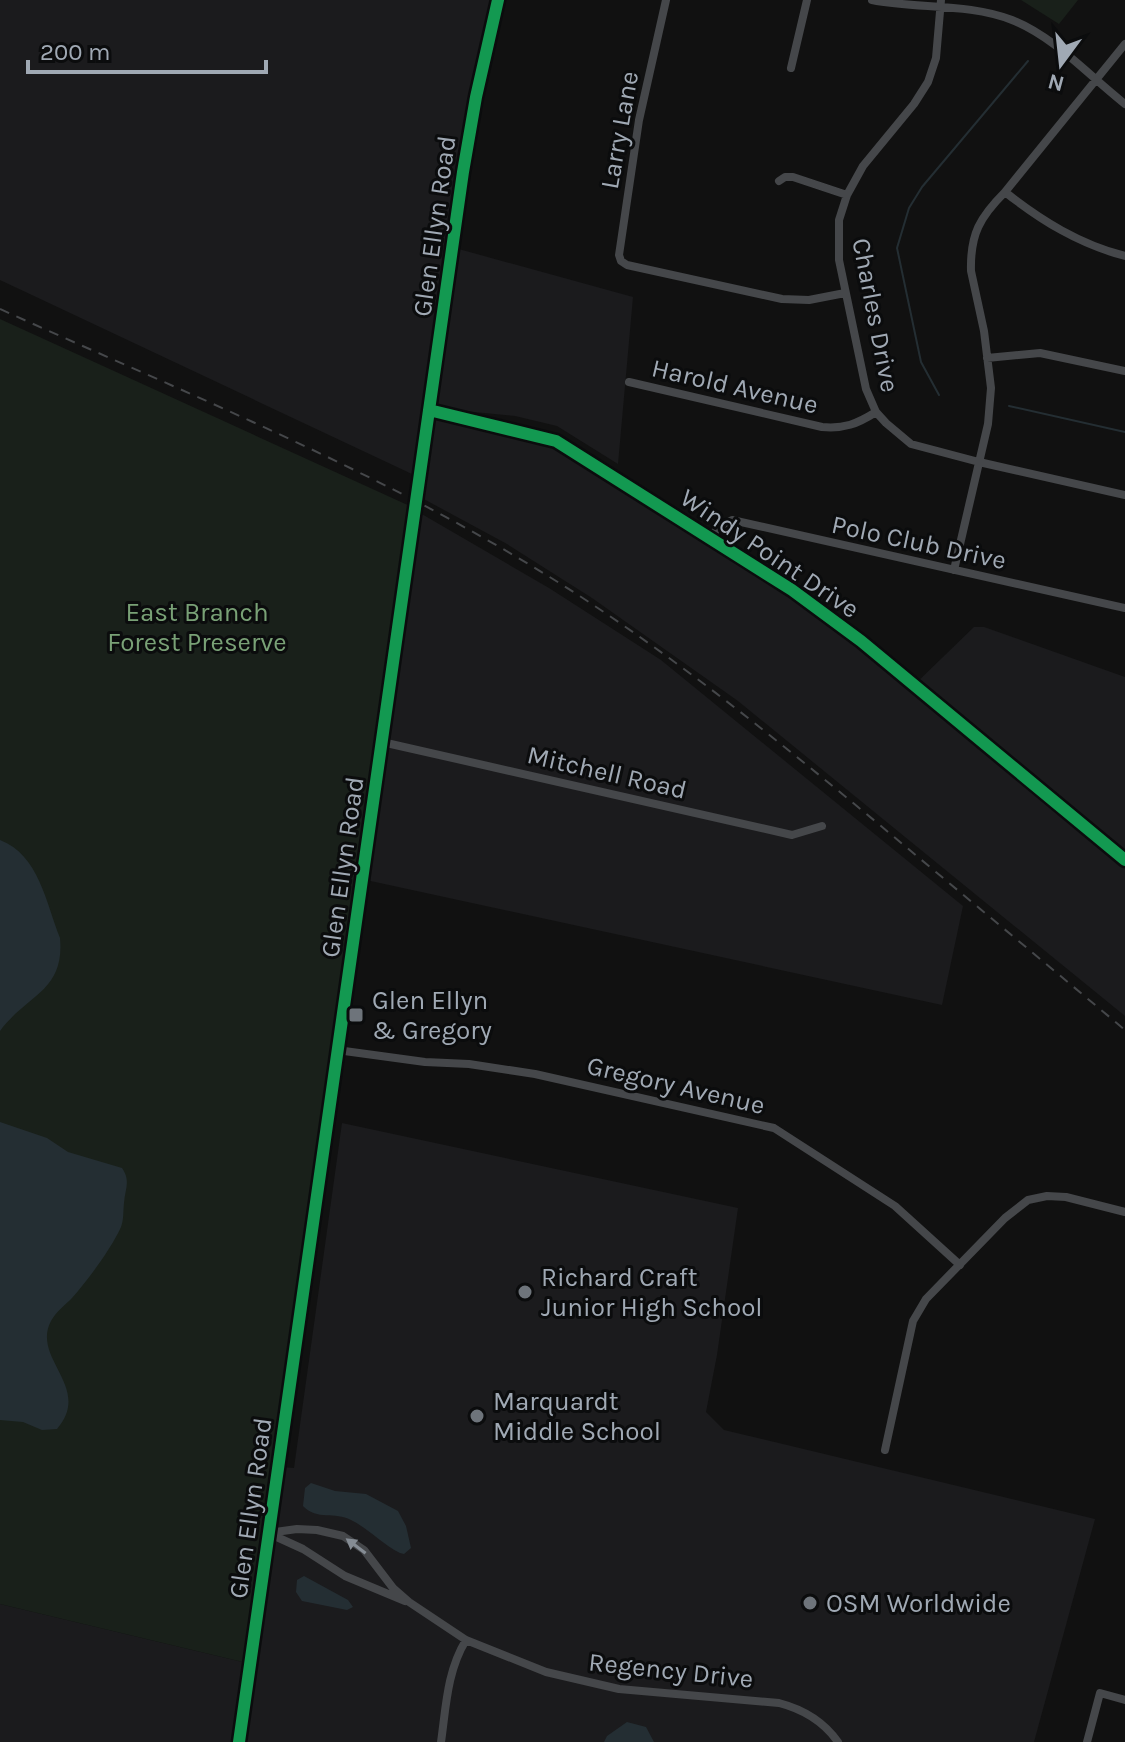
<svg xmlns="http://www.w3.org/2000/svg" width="1125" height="1742" viewBox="0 0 1125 1742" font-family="Karla,sans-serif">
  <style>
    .built { fill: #1b1b1d }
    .green { fill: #19201a }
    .water { fill: #242e33 }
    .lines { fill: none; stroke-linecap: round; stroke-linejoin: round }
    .stream { stroke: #242e33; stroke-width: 2 }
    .minor { stroke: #45474a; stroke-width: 8 }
    .rail { stroke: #45474a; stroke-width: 2; stroke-dasharray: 10 8; stroke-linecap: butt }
    .cycleway-casing { stroke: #0b0c0d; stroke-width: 17 }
    .cycleway { stroke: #139951; stroke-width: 12 }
    .oneway { fill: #858c94 }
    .poi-dot { fill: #6e747b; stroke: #0b0c0d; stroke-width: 3 }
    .labels { text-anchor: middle; stroke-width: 6; stroke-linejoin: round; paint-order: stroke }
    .street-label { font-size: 26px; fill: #a0a9b4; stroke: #0b0c0d }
    .park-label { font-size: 26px; fill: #79a176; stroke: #0b0c0d }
    .poi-label { font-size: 26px; fill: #a0a9b4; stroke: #0b0c0d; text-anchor: start }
  </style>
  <rect width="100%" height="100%" fill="#111"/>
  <path class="built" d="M 0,0 L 494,0 L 474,88 L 414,475 L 0,280 Z
    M 455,248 L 633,297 L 618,464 L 557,426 L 515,416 L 433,408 Z
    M 432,415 L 555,444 L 789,592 L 911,688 L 974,627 L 984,627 L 1125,677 L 1125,1016 L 738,701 L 592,598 L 507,544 L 420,497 Z
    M 420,513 L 549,588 L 661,660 L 963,906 L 942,1005 L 366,880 Z
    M 342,1123 L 738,1208 L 717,1355 L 706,1412 L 724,1430 L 1095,1519 L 1034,1742 L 0,1742 L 0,1604 L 247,1663 L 281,1467 L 294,1468 Z"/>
  <path class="green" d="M 1021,0 L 1078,0 L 1059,24 Z
    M 0,319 L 412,507 L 247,1663 L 0,1604 Z"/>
  <path class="water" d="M 0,840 C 39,855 46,903 60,938 C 65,992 26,995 0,1031 Z
    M 0,1122 L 47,1138 L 68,1152 L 122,1168 C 131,1181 125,1189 124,1203 C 123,1211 124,1219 121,1227 C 111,1249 88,1280 72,1298 C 65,1305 56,1312 51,1321 C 31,1359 93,1387 57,1429 L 42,1430 L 23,1422 L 0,1420 Z
    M 311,1483 L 335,1491 L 366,1494 L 398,1511 L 406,1526 L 411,1548 L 404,1554 L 400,1553 C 382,1544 369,1529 351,1520 C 335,1511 317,1521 303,1506 L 305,1488 Z
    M 304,1576 L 348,1600 L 353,1607 L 347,1610 L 302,1601 L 296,1592 L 297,1580 Z
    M 627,1722 L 646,1727 L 654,1742 L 604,1742 L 607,1736 Z"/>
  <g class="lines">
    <path class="stream" d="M 939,395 L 921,362 L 897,248 L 909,208 L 922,187 L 1028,61
      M 1009,406 L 1125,432"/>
    <path class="minor" d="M 666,0 L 639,120 L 619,255 L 621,261 L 627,265 L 782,299 L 809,300 L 845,293
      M 872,0 C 917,9 969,3 1012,20 C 1055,37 1089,76 1125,104
      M 941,0 L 936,58 L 928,82 L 914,104 L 863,166 L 847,195 L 839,220 L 839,260 L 866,389 L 876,412 L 886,423 L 911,444 L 979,462 L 1125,495
      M 791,68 L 807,0
      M 779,181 L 785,177 L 793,177 L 847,195
      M 1005,192 C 1042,221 1079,244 1125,256
      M 987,358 L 1040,353 L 1125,371
      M 629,382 L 822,427 C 844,429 857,424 876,412
      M 429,410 L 556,441 L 792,590 L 861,641 L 1125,860
      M 709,537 L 722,525 L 732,520 L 1125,608
      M 954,570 L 988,424 L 991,388 L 984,331 L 971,271 C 970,234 980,217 1005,192 L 1125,44
      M 382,742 L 792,835 L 822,826
      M 337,1050 L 425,1062 L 469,1064 L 535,1074 L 774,1128 L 895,1206 L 960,1265
      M 885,1450 L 913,1321 L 926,1299 L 1005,1218 L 1028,1200 L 1047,1196 L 1066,1197 L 1125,1212
      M 268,1533 L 297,1529 L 317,1530 L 343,1536 L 364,1550 L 393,1588 L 409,1602 L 466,1640 L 546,1672 L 619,1689 L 779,1703 C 802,1709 824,1722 838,1742
      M 268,1533 L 303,1549 L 345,1576 L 405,1601
      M 239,1742 L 463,172 L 476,97 L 498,0
      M 441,1742 C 446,1707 447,1671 466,1640
      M 1087,1742 L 1100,1693 L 1125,1700"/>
    <path class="rail" d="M 0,309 C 194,397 395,477 575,593 C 683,663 782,744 881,826 C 962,894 1044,962 1125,1030"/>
    <defs>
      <path id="cycleway" d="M 429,410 L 556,441 L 792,590 L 861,641 L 1125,860
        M 239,1742 L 463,172 L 476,97 L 498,0"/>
    </defs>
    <use href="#cycleway" class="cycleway-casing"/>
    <use href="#cycleway" class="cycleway"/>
  </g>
  <defs><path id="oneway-solid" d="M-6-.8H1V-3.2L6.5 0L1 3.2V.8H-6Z" transform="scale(2)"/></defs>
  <use class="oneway" href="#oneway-solid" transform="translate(356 1546) rotate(-143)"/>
  <g class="poi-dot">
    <rect x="348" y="1007" width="16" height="16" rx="4"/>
    <circle cx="525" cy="1292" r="8"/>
    <circle cx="477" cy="1416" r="8"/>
    <circle cx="810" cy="1603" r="8"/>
  </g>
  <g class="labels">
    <g class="street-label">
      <text transform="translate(619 130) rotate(-80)" y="9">Larry Lane</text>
      <text transform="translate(434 226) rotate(-82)" y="9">Glen Ellyn Road</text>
      <text transform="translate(876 315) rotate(79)" y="9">Charles Drive</text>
      <text transform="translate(735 386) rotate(13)" y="9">Harold Avenue</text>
      <text transform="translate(919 542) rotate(12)" y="9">Polo Club Drive</text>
      <text transform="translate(770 553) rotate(34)" y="9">Windy Point Drive</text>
      <text transform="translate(607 772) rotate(13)" y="9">Mitchell Road</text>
      <text transform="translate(342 867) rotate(-82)" y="9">Glen Ellyn Road</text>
      <text transform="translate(676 1085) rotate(13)" y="9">Gregory Avenue</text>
      <text transform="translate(250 1508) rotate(-82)" y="9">Glen Ellyn Road</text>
      <text transform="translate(671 1670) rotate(6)" y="9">Regency Drive</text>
    </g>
    <g class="park-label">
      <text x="197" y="621">East Branch<tspan x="197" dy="30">Forest Preserve</tspan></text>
    </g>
    <g class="poi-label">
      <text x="372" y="1009">Glen Ellyn<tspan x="372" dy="30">&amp; Gregory</tspan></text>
      <text x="541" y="1286">Richard Craft<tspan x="541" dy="30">Junior High School</tspan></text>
      <text x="493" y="1410">Marquardt<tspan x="493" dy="30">Middle School</tspan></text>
      <text x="826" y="1612">OSM Worldwide</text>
    </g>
  </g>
  <g transform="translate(1061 64) rotate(195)" stroke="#0b0c0d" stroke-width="6" paint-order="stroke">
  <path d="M0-6L14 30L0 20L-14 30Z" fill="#a0a9b4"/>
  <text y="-12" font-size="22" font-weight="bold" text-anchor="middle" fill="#a0a9b4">N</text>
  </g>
  <path d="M28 60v12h238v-12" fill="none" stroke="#a0a9b4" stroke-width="4"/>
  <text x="40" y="60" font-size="24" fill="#a0a9b4" stroke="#0b0c0d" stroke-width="6" paint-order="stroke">200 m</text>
</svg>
